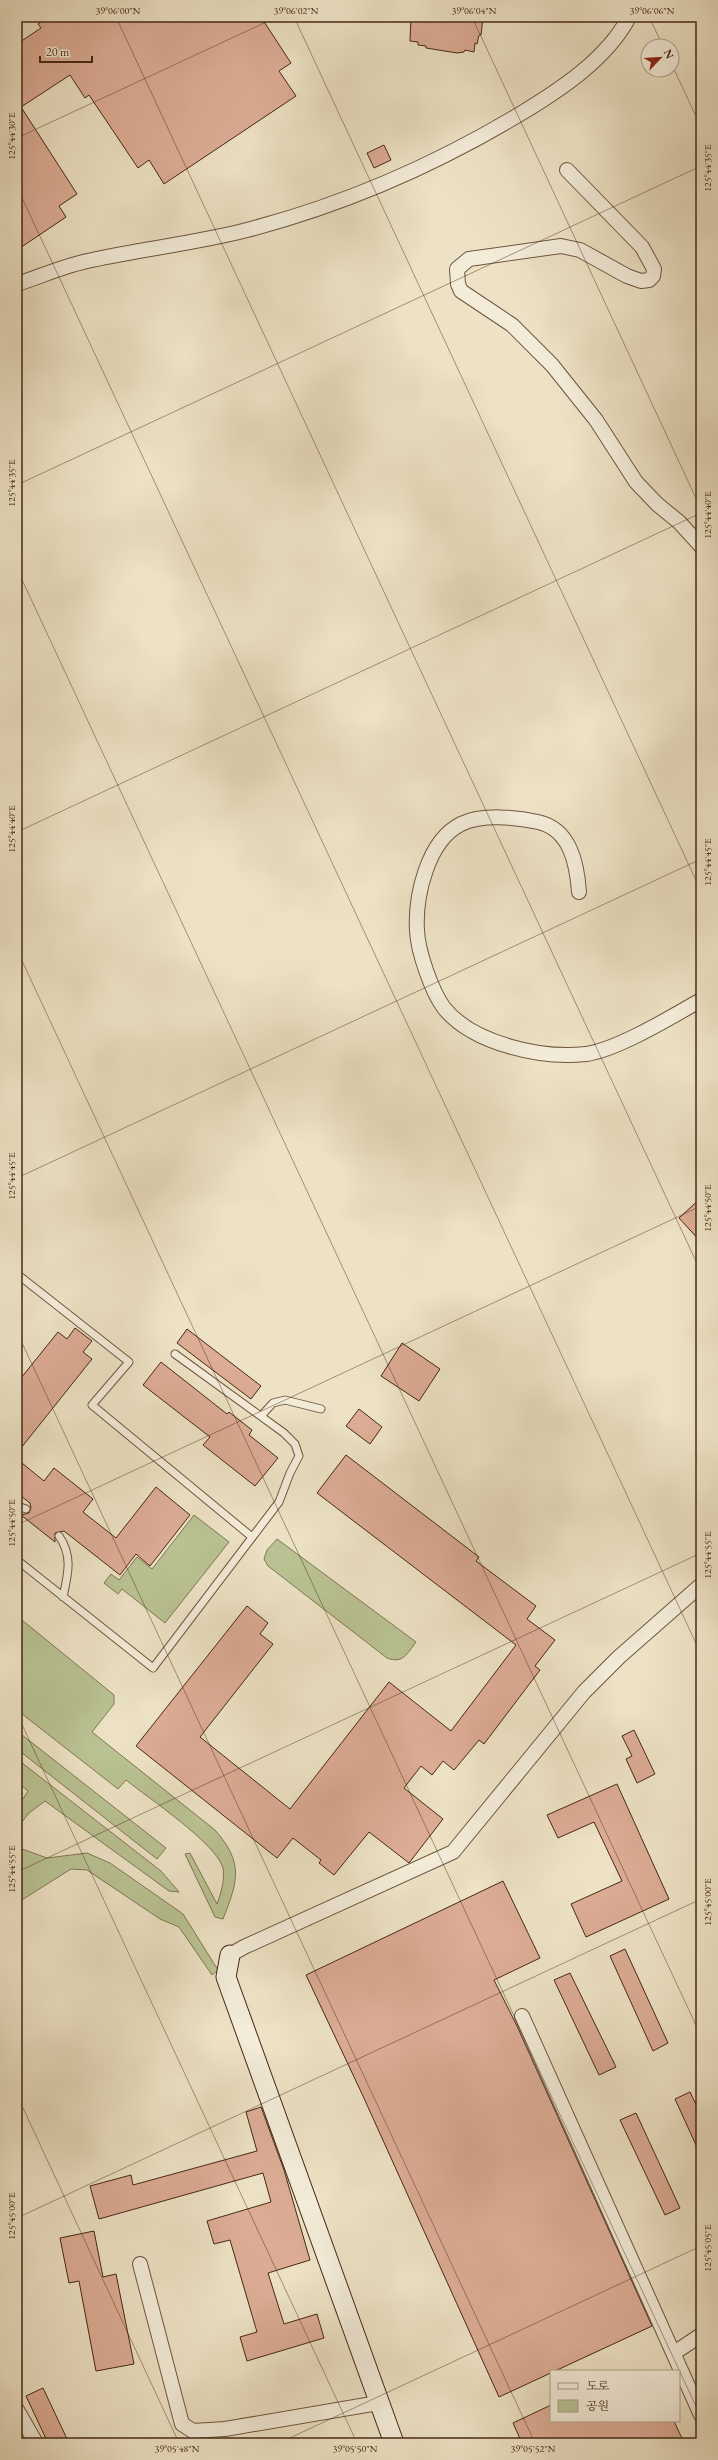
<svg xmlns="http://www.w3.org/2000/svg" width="718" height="2460" viewBox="0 0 718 2460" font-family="'EB Garamond','Noto Serif KR',serif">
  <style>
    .green { fill: #bac393; stroke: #807654 }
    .building { fill: #dcac95; stroke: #462814 }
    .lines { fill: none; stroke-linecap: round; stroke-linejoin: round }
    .lane-casing { stroke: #705640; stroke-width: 9 }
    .street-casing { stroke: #705640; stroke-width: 16 }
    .secondary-casing { stroke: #462814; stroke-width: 21 }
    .lane { stroke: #f3ecd9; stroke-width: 7 }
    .street { stroke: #f3ecd9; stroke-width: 14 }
    .secondary { stroke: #f3ecd9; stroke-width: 19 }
    .ticks { fill: none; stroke: #462814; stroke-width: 1; stroke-opacity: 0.45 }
    .neatline { fill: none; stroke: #462814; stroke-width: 1.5 }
    .ticks-label { font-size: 10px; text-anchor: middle; fill: #462814 }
  </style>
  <rect width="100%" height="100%" fill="#ede2c5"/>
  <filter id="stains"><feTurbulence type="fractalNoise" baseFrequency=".005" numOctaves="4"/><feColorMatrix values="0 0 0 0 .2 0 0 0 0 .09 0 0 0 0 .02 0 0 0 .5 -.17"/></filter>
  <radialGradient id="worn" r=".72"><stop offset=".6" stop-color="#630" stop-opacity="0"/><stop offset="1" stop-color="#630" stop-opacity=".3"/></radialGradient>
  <path class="green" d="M 194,1515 L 229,1542 L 165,1623 L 122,1589 L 118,1594 L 104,1583 L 111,1574 L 119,1580 L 137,1557 L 152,1569 Z
    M 277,1539 L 416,1642 C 407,1654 403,1664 387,1658 L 268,1566 L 264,1559 L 267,1550 Z
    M 17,1616 L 114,1695 L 114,1704 L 92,1732 L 215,1830 C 244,1863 238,1881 223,1919 L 215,1917 L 185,1854 L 190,1853 L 217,1904 C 221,1893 225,1880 223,1868 C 217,1844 147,1797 126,1780 L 118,1789 L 17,1710 Z
    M 17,1731 L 166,1848 L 157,1859 L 17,1749 Z
    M 17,1759 L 161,1871 L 179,1892 L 169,1891 L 45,1801 L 29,1813 L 17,1828 L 17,1808 L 28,1791 L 17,1782 Z
    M 17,1840 L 22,1849 L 47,1858 L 87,1853 L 110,1863 L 183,1914 L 218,1970 L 212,1975 L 179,1927 L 160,1919 L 87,1870 L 71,1869 L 17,1903 Z"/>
  <path class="building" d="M 49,17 L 261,17 L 291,63 L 279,71 L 296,96 L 164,184 L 149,160 L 138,168 L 89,95 L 85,98 L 70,75 L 21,107 L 77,194 L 59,206 L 66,217 L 17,250 L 17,44 L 41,28 L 38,24 Z
    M 411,17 L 483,17 L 481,35 L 479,35 L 477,44 L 475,43 L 474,52 L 465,50 L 464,52 L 457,53 L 426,48 L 426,46 L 418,45 L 418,42 L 410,41 Z
    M 384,145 L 391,160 L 374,168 L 367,153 Z
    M 701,1198 L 701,1242 L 679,1218 Z
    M 75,1328 L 92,1341 L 83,1352 L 92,1359 L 17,1453 L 17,1383 L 58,1332 L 67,1339 Z
    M 187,1329 L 261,1386 L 251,1399 L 177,1343 Z
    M 402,1343 L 440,1369 L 419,1401 L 381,1376 Z
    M 161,1362 L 227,1414 L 229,1412 L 252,1430 L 249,1435 L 278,1458 L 255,1486 L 203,1445 L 210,1437 L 143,1385 Z
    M 359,1409 L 382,1427 L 370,1444 L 346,1426 Z
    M 346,1455 L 479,1557 L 476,1561 L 536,1606 L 527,1619 L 555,1640 L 535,1666 L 540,1670 L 484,1744 L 479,1740 L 454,1770 L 443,1761 L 432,1775 L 421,1766 L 404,1788 L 443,1819 L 409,1863 L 369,1832 L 334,1875 L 319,1863 L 321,1860 L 293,1838 L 277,1858 L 136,1746 L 247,1606 L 268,1623 L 260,1634 L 273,1644 L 200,1737 L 290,1809 L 389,1682 L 451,1731 L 516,1645 L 317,1493 Z
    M 17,1459 L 44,1481 L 54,1468 L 93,1499 L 83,1512 L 116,1538 L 156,1487 L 190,1515 L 150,1566 L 136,1554 L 120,1575 L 64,1531 L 55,1533 L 55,1542 L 21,1515 L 29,1513 L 31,1508 L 30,1503 L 17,1493 Z
    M 634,1730 L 655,1774 L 637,1783 L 626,1759 L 632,1756 L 622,1736 Z
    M 617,1784 L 669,1899 L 586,1937 L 571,1904 L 622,1881 L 594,1822 L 558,1838 L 547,1815 Z
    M 503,1881 L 540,1958 L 494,1980 L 517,2026 L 652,2326 L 499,2397 L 363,2096 L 306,1975 Z
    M 625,1949 L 668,2043 L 653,2051 L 610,1956 Z
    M 570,1973 L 616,2067 L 599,2075 L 554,1980 Z
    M 690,2092 L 701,2115 L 701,2156 L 675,2099 Z
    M 261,2107 L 284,2170 L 310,2260 L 268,2273 L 284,2324 L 317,2314 L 324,2338 L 247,2361 L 240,2337 L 257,2332 L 230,2240 L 214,2244 L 207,2221 L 271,2202 L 263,2173 L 99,2219 L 90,2186 L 131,2175 L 133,2185 L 257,2151 L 246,2112 Z
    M 636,2113 L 680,2208 L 665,2215 L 620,2120 Z
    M 94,2231 L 103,2277 L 116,2274 L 134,2364 L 96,2371 L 79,2281 L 69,2283 L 60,2238 Z
    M 43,2388 L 69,2443 L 48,2443 L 26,2396 Z
    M 551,2405 L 551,2421 L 674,2421 L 684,2443 L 522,2443 L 513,2423 Z"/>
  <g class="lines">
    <defs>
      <path id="lane" d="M 17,1274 L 129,1362 L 92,1405 L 252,1537
        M 261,1416 L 273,1403 L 285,1400 L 321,1409
        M 17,1506 L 26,1509
        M 59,1536 C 73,1556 68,1574 63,1597
        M 17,1560 L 153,1668 L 279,1502 L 290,1473 L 299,1456 L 295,1444 L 284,1433 L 175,1354"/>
      <path id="street" d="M 567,170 L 642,247 L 654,269 L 653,276 L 649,280 L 641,281 L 627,276 L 580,250 L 561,246 L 469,259 L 457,269 L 458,284 L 461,291 L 512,325 L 552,365 L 596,420 L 636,482 L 657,504 L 679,522 L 701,546
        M 17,284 C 42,276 66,265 92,260 C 143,249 196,243 247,230 C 343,205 435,165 520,114 C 560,90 607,59 629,17
        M 579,892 C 577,863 570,829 538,822 C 515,817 482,814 461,824 C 427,841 415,897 417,931 C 418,952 432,992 444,1008 C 473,1044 542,1059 586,1054 C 617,1050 673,1016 701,1000
        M 230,1955 L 244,1947 L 453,1852 L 584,1692 L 619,1657 L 701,1585
        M 522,2016 L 701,2415
        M 140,2264 L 182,2424 L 193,2431 L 225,2429 L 378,2403
        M 674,2353 L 701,2335
        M 17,2410 L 36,2443"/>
      <path id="secondary" d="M 230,1955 L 226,1977 L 394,2443"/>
    </defs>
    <use href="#lane" class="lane-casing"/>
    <use href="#street" class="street-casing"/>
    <use href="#secondary" class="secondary-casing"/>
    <use href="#lane" class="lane"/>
    <use href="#street" class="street"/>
    <use href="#secondary" class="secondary"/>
  </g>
  <path class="ticks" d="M 116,17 L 701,1272M 294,17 L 701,891M 472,17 L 701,509M 649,17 L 663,46M 672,65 L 701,127M 17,138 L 277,17M 17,187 L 701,1654M 17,485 L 701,166M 17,569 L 701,2036M 17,832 L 701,513M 17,950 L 701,2417M 17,1178 L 701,859M 17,1332 L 535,2443M 17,1525 L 701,1206M 17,1714 L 357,2443M 17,1872 L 701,1553M 17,2095 L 179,2443M 17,2218 L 701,1899M 279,2443 L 701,2246"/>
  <rect width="718" height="2460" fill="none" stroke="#ede2c5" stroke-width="44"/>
  <rect x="550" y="2370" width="130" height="52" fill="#f3ecd9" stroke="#ae9e8a"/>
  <rect x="558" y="2383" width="20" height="6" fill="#f3ecd9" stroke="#ae9e8a"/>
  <text x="586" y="2390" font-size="12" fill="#462814">도로</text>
  <rect x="558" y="2400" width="20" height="12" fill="#bac393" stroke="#ae9e8a"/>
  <text x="586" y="2410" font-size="12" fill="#462814">공원</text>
  <g transform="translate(660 58) rotate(65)"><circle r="19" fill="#f3ecd9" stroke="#ae9e8a"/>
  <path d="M0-3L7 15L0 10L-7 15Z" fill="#8f2418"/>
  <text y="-6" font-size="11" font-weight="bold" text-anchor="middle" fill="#462814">N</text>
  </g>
  <path d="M40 56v6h52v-6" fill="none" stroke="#462814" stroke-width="2"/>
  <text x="46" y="56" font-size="12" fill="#462814" stroke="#f3ecd9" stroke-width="3" paint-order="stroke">20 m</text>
  <rect x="22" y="22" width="674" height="2416" class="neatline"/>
  <g class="ticks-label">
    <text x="118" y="14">39°06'00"N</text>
    <text x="296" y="14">39°06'02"N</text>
    <text x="474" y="14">39°06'04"N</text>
    <text x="652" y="14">39°06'06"N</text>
    <text transform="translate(11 136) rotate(-90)" y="4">125°44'30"E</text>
    <text transform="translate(707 168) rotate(-90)" y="4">125°44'35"E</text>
    <text transform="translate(11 483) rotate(-90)" y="4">125°44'35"E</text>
    <text transform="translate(707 515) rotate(-90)" y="4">125°44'40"E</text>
    <text transform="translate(11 829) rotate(-90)" y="4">125°44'40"E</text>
    <text transform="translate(707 862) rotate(-90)" y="4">125°44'45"E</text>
    <text transform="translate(11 1176) rotate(-90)" y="4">125°44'45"E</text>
    <text transform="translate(707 1208) rotate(-90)" y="4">125°44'50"E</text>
    <text transform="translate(11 1523) rotate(-90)" y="4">125°44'50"E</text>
    <text transform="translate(707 1555) rotate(-90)" y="4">125°44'55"E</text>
    <text transform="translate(11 1869) rotate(-90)" y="4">125°44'55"E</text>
    <text transform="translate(707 1902) rotate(-90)" y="4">125°45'00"E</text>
    <text transform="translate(11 2216) rotate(-90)" y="4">125°45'00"E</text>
    <text transform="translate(707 2248) rotate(-90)" y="4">125°45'05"E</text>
    <text x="177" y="2452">39°05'48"N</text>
    <text x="355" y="2452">39°05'50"N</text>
    <text x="533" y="2452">39°05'52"N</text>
  </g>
  <rect width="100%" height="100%" filter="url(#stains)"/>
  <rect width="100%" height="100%" fill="url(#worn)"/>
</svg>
